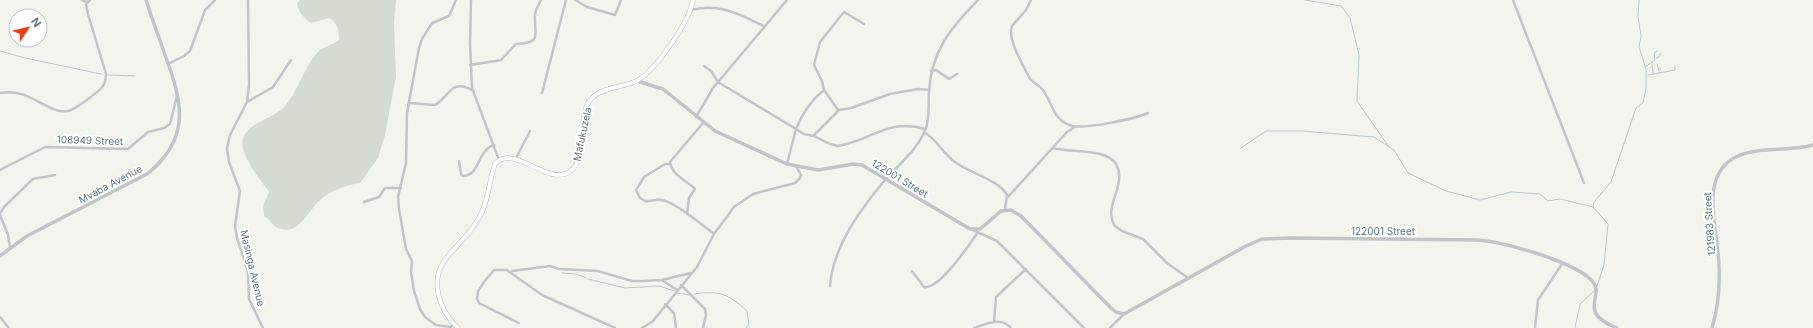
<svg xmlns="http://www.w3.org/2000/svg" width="1813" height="328" viewBox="0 0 1813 328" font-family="Inter,sans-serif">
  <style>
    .green { fill: #d5dbd0 }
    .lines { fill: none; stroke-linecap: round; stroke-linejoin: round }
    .stream { stroke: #b9c7cb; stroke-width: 1 }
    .secondary-casing { stroke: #b3b9bd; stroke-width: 5 }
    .minor { stroke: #c1c5c8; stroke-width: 2.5 }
    .tertiary { stroke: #c1c5c8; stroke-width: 3.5 }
    .secondary { stroke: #fff; stroke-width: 4 }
    .labels { text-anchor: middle; stroke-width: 4; stroke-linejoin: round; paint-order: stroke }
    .street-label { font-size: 10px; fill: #617582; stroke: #fff }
  </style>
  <rect width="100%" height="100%" fill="#f4f4ef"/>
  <path class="green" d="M 300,0 L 396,0 L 394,23 L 396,77 L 385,135 L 378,158 L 360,183 C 345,185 329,191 318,202 C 308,212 299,234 281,229 C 274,228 270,220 264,216 L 263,206 L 269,192 C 261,181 238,153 243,138 C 249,122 273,119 284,107 C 299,91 304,65 320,50 C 324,47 332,45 339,40 C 339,30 338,23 329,18 L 311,23 C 304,18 298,12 297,3 Z"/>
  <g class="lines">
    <path class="stream" d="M 1305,0 L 1341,6 L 1350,18 L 1359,55 L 1357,101 L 1389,147
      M 0,51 L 25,58 L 101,74
      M 1657,58 L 1660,56 L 1660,53
      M 1652,64 L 1653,73
      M 1657,64 L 1659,71
      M 1645,67 L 1655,60 L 1654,53 L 1657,51
      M 1660,68 L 1660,70
      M 108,75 L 135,76
      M 1648,75 L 1675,70 L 1675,66
      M 1241,148 L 1266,131 L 1302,131 L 1374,137 L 1394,150 L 1408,173 L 1446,191 L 1480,200 L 1511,192 L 1540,194 L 1548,201 L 1560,199 L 1593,207
      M 562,273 L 577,274 L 586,278
      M 588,279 L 625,288 L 659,286 L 674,291
      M 1597,286 L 1604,265 L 1608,224 L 1593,207 L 1594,202 L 1611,182 L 1636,108 L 1643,103 L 1646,88 L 1646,69 L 1639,47 L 1641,36 L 1638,17 L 1639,0
      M 677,293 L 689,295
      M 694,294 C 720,290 728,294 747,311 L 749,324 L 746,328
      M 1575,328 L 1580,304 L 1595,290"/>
    <defs>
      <path id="secondary" d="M 458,328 C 440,311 429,282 445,260 C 457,244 473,232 481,214 C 489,198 489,181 495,164 C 512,143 548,186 569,172 C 592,156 574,117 592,98 C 603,87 620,88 634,82 C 654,74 690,21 693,0"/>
    </defs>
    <use href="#secondary" class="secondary-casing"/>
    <path class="minor" d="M 82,0 L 87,2
      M 248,0 L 249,85 L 247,102 L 230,135 L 227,148 L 229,162 L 240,191 L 235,226 L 237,238 L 248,272 L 249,299 L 263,328
      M 471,0 L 470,44 L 472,88 L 499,160
      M 575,0 L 587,7 L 615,15 L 621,0
      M 1031,0 L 1026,10 L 1012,26 C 1007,40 1023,64 1029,77 C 1031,82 1039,85 1042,89 C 1054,104 1051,119 1072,126 C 1085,129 1135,119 1148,113
      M 1513,0 L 1584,183
      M 691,10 C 721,3 738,14 764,26
      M 168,64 L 184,56 L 190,51 L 205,10 L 215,0
      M 470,65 L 501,60 L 516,44 C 543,43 534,35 535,15 C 535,10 539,4 541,0
      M 704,66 L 711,71 L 718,82 L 796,129 L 787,164
      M 931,71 L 936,70 L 949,79 L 957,74
      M 824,90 C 810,101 802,114 796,129 L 804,134 L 813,136 L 839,110 L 851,108 L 890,94 L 918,89 L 929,90
      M 0,93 C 29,87 49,115 68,111 C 76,109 85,101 92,96 C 100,90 106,86 106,74 L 88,14 L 86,4 L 90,0
      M 542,93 L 566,0
      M 247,102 L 273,87 L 291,60
      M 410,103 L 435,105 C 449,97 451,78 472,90
      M 838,110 L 824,90 L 822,81 L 814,65 L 820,42 L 844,12 L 864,24
      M 696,117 L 713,88 L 787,0
      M 924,132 C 937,139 943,154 955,162 C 969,173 998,179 1007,195 L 1005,209
      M 814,136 L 830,144 L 838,146 C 873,140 887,118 925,129
      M 1053,148 C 1071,153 1106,148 1116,164 C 1128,185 1102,206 1115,226 L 1122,231 L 1143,239 L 1167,263 L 1188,278
      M 515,160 L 530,131
      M 459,161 L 461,174 L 463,176 C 481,175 476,151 494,145
      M 670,164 L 665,164 L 644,177 L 636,190 L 640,198 L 645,201 C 650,202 655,199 661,200 C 672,200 704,226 714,234
      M 0,170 L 45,147 L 128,149 L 148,132 L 164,128 L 170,124 L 177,96
      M 1007,198 L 1067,132 L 1075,127
      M 364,202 L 379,197 L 385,188 L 401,188
      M 0,213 L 5,206 L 33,179 L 55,175
      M 687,214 L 689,198 L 695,189 C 687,180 672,176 670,162 L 703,123
      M 0,215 L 8,235 L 10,247
      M 973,230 L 997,241 L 1084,328
      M 512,271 L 550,266 L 559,269 L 598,271 L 632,281 L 641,281 L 662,280 L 691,273
      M 912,271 L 924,287 C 939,290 970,244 978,232
      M 662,280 L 677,290
      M 681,285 L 705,309 L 706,315 L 703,328
      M 830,286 C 833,246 860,210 885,180 C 898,165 915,152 924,133 C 930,121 928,105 929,91 C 932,50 950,29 978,0
      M 665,304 L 674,313 L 676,328
      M 0,317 L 9,328
      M 994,321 L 996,297 L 1026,269
      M 519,323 L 479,303 L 477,299 L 478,291 L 484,282 L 494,270 L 507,270 L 542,295 L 615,328
      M 455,325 L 450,327 L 436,325 L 425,317 L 420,309 L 414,291 L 411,272 L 412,261 L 406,249 L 399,209 L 398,197 L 406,163 L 407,113 L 419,48 L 422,39 L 432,23 L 449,16 L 456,0
      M 642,328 L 653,321 L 697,267 L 714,234 L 734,207 L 753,194 L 795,183 L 800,178 L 801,175 L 796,166
      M 974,328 C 986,324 1001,316 1011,328
      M 1110,328 L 1124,314
      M 1535,328 L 1538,300 L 1562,264"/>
    <path class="tertiary" d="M 637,81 L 663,89 L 715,131 L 787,164 L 818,170 L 853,164 L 862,165 L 970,229 L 980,229 L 1001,211 L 1011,210 L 1021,216 L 1111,308 L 1116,312 L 1124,314 L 1246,246 L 1262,239 L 1291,238 L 1478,240 C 1504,242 1577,262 1593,282 C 1605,296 1576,312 1617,328
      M 0,256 L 27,236 L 147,174 C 191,139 183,103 165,55 C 159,37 152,19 146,0
      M 1712,328 C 1718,308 1720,285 1719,265 C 1718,230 1697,174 1738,156 C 1761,146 1789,152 1813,145"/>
    <use href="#secondary" class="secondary"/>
  </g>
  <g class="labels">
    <g class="street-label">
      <text transform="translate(582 134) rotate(-78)" y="4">Mafukuzela</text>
      <text transform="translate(90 140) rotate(2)" y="4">108949 Street</text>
      <text transform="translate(900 178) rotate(31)" y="4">122001 Street</text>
      <text transform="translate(110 184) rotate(-28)" y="4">Mvaba Avenue</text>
      <text transform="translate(1709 224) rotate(-94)" y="4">121983 Street</text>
      <text x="1383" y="235">122001 Street</text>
      <text transform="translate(253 268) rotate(77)" y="4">Masinga Avenue</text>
    </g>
  </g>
  <g transform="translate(28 28) rotate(55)"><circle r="19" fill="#ffffff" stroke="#c0c8cd"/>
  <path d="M0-3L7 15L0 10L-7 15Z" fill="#ee3c15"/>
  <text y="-6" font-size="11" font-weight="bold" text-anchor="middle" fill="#617582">N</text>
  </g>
</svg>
